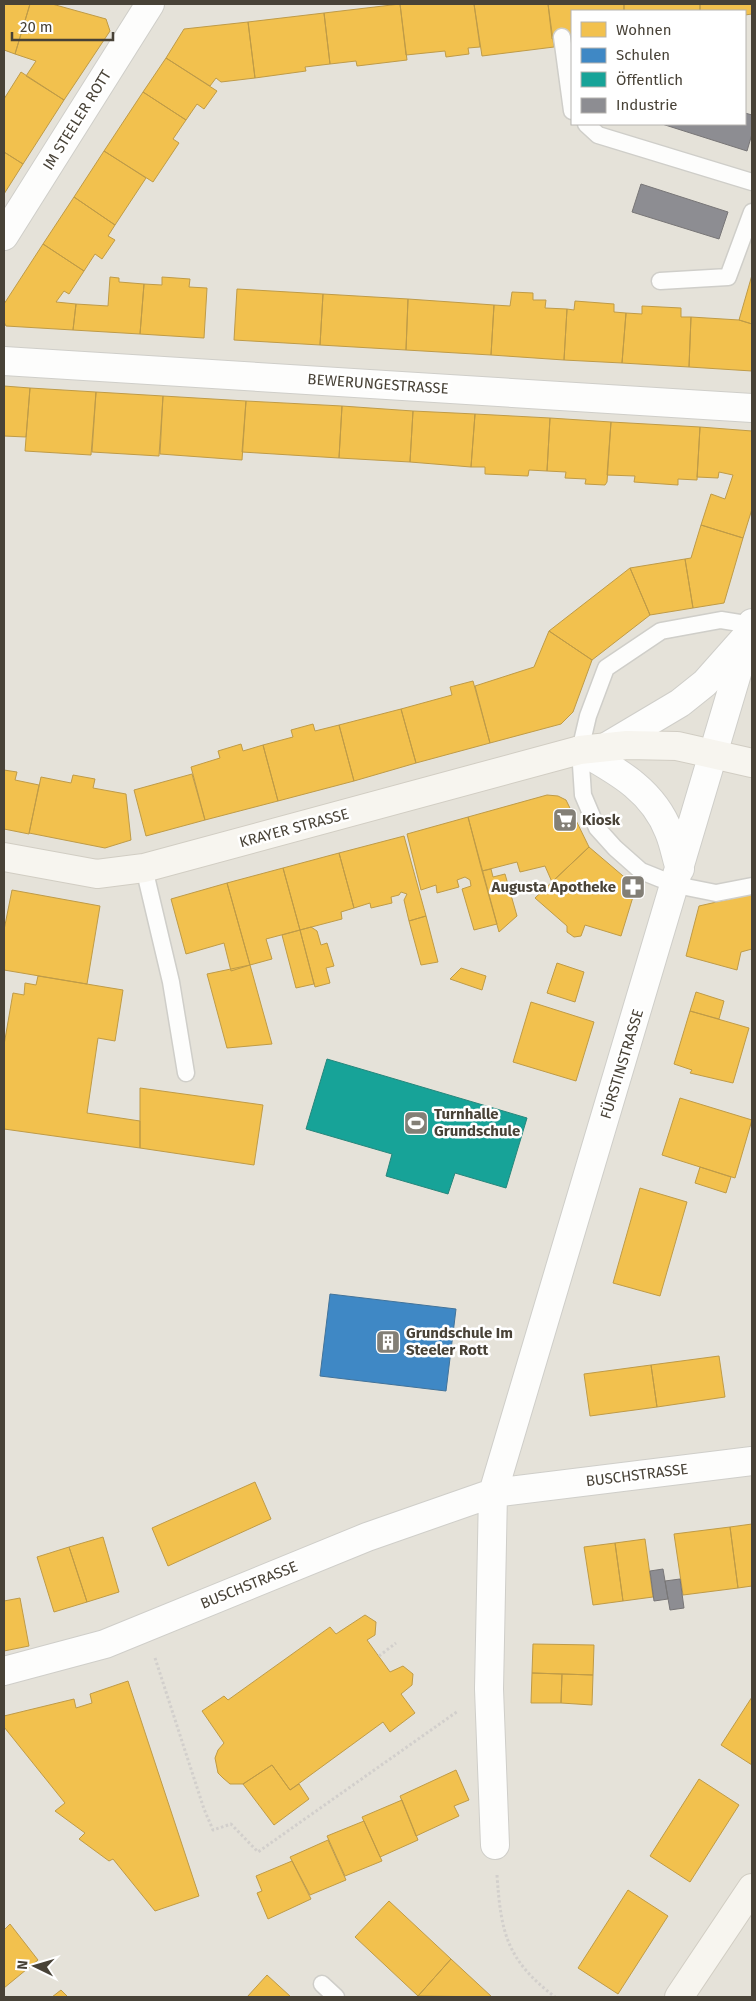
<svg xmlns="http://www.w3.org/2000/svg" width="756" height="2001" viewBox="0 0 756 2001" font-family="'Fira Sans',sans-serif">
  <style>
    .residential { fill: #e5e2d9; fill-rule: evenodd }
    .homes { fill: #f2c14e; stroke: #bf9b47 }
    .schools { fill: #3f88c5; stroke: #42739a }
    .public { fill: #17a398; stroke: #26867b }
    .industry { fill: #8d8d92; stroke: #787677 }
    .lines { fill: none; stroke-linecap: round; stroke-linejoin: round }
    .lane-casing { stroke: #cfcec9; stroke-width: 19 }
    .street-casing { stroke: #cfcec9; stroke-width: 30 }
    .secondary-casing { stroke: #d1cdc3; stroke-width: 30 }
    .path { stroke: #d2cfcc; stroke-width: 3; stroke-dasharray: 2.5 2.5; stroke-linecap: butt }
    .lane { stroke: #fdfdfc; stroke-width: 16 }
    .street { stroke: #fdfdfc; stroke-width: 28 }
    .secondary { stroke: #f7f5ef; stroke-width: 28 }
    .labels { text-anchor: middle; stroke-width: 5; stroke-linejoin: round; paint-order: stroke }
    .street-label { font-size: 15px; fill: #484237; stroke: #fff }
    .poi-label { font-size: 15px; font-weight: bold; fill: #484237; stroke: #fff; text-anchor: start }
  </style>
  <rect width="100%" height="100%" fill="#f1f0ec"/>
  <path class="residential" d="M 4,4 L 752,4 L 752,1997 L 4,1997 ZM 572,11 L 745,11 L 745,124 L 572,124 Z"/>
  <path class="homes" d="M 4,4 L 30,4 L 15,54 L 4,50 Z
    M 30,4 L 52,4 L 106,19 L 110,31 L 64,100 L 26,76 L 36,61 L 15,54 Z
    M 400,4 L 474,4 L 480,47 L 468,48 L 469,54 L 446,57 L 445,51 L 406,55 Z
    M 400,4 L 407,60 L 357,66 L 356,61 L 330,64 L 324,13 Z
    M 474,4 L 548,4 L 554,47 L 482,56 Z
    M 548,4 L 624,4 L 624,11 L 572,11 L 572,36 L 552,39 Z
    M 624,4 L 700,4 L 700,11 L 624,11 Z
    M 700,4 L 752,4 L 752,14 L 745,15 L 745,11 L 700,11 Z
    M 324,13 L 330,64 L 305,67 L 306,71 L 255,78 L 248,22 Z
    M 248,22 L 255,78 L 221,82 L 216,78 L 210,86 L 166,58 L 184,29 Z
    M 166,58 L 217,91 L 204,109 L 197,104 L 186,120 L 143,92 Z
    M 21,72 L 64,100 L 23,164 L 4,152 L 4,99 Z
    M 143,92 L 186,120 L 173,139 L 179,143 L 153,182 L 104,151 Z
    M 104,151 L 146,178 L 115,225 L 74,197 Z
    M 4,152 L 23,164 L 4,194 Z
    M 74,197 L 115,225 L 108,236 L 115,240 L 102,259 L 95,254 L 84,271 L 43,244 Z
    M 43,244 L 84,271 L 69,294 L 64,291 L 56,302 L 76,304 L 73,330 L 6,326 L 4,322 L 4,304 Z
    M 752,275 L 752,324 L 739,320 Z
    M 110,277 L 119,278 L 119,282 L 144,284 L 140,334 L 73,330 L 76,304 L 108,306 Z
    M 162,277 L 190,279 L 189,287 L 207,288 L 204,338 L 140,334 L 144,284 L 162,285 Z
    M 237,289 L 323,294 L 320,345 L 234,340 Z
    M 512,292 L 533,293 L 533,300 L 546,300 L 545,308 L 567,309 L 564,360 L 491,355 L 494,305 L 510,306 Z
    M 323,294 L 408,299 L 406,350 L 320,345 Z
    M 408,299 L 494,305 L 491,355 L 406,350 Z
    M 575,301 L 614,304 L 614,312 L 626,313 L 622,363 L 564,360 L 567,309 L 574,310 Z
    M 642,306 L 681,308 L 681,317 L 691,317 L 689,367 L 622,363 L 626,313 L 642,314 Z
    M 691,317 L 739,320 L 752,324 L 752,371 L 689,367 Z
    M 4,386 L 30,388 L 26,437 L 4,436 Z
    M 30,388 L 96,392 L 91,455 L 25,451 Z
    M 96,392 L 163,396 L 159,456 L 92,452 Z
    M 163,396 L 246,401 L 242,460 L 160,454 Z
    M 246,401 L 342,406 L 339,458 L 242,452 Z
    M 342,406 L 413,411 L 410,462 L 339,458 Z
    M 413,411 L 475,414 L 471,467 L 410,462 Z
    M 475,414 L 550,418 L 547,471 L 529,470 L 528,476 L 485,474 L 485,467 L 471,467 Z
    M 550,418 L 611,422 L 607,482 L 605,485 L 585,484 L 586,479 L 565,478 L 566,472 L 547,471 Z
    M 611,422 L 700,427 L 697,480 L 678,479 L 678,485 L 634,482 L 635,476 L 607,475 Z
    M 700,427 L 752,431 L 752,509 L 743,538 L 701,525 L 711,494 L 725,499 L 733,475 L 719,472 L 718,478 L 697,477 Z
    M 701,525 L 743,538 L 724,603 L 693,608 L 685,559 L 691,558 Z
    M 685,559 L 693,608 L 650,615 L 630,568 Z
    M 630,568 L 650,615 L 592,660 L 549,631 Z
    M 549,631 L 592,660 L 573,712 L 561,724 L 490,743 L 475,686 L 534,667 Z
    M 473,681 L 490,743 L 416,763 L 401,709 L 452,695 L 450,687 Z
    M 401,709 L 416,763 L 354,781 L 339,725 Z
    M 313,724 L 315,731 L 339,725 L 354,781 L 278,801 L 263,745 L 293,737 L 291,730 Z
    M 241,744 L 243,751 L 263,745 L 278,801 L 205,820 L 191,767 L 220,758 L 218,751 Z
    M 4,770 L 17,772 L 15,780 L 39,785 L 29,834 L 4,829 Z
    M 192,774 L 205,820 L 146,836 L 134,790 Z
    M 73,775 L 95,779 L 93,788 L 126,794 L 131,840 L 105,848 L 29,833 L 41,777 L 71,783 Z
    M 547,795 L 558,796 L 566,800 L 589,847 L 552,882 L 545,866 L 520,872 L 517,862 L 482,871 L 468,817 Z
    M 468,817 L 497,924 L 474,930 L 462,889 L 471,886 L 470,880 L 465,877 L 457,880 L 459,887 L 437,893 L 436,885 L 421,890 L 407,834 Z
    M 404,836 L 426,916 L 409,921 L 404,900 L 407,894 L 401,892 L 399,895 L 391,897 L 392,903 L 371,908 L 370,903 L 354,908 L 339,853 Z
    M 589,847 L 636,887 L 621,936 L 585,925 L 581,936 L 574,937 L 567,932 L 567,926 L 535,898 Z
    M 339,853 L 354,908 L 341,912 L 342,919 L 300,930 L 283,868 Z
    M 283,868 L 300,930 L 266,939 L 272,959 L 250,965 L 227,883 Z
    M 491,869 L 493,877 L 505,874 L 517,916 L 499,932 L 482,871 Z
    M 227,883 L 250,965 L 231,971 L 224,943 L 186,954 L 171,899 Z
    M 12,890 L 100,906 L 87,984 L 4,970 L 4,930 Z
    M 752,894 L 752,949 L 741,952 L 737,970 L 686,956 L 699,906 Z
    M 426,916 L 438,962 L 421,965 L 409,921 Z
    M 311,927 L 317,931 L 321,945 L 327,943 L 334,966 L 326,968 L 330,983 L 315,987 L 300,930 Z
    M 300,930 L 314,984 L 296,988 L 282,935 Z
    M 557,963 L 584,972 L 575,1002 L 547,993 Z
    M 250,965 L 272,1044 L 227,1048 L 207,974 Z
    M 461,968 L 486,976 L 482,990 L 450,979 Z
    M 38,976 L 123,990 L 115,1041 L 98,1038 L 87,1113 L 140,1121 L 140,1148 L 4,1129 L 4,1045 L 13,993 L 24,995 L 25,983 L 36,985 Z
    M 696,992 L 724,1001 L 719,1019 L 690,1011 Z
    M 531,1002 L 594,1022 L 576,1081 L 513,1062 Z
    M 690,1011 L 749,1028 L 733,1083 L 690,1073 L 692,1070 L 674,1064 Z
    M 140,1088 L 263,1105 L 254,1165 L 140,1148 Z
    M 680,1098 L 752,1120 L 735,1178 L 662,1155 Z
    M 700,1167 L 731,1177 L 726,1193 L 695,1183 Z
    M 640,1188 L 687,1202 L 660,1296 L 613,1283 Z
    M 719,1356 L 725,1397 L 657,1407 L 651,1365 Z
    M 651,1365 L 657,1407 L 590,1416 L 584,1374 Z
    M 255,1482 L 271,1519 L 168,1566 L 152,1528 Z
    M 752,1524 L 752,1586 L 738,1588 L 730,1527 Z
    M 730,1527 L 738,1588 L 683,1595 L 674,1534 Z
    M 103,1537 L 119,1592 L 87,1602 L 69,1547 Z
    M 645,1539 L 653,1597 L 623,1601 L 615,1543 Z
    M 615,1543 L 623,1601 L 593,1605 L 584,1547 Z
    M 69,1547 L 87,1602 L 54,1612 L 37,1557 Z
    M 20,1598 L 29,1646 L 4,1651 L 4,1601 Z
    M 365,1615 L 376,1622 L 375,1635 L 367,1640 L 390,1672 L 403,1666 L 413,1674 L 412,1685 L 401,1694 L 415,1713 L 390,1732 L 383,1722 L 290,1790 L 272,1765 L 243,1784 L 230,1784 L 223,1778 L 218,1773 L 215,1758 L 218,1750 L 224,1743 L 202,1711 L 224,1696 L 228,1700 L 330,1627 L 336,1634 Z
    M 533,1644 L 594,1645 L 593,1675 L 532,1673 Z
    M 532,1673 L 562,1674 L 561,1703 L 531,1703 Z
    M 562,1674 L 593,1675 L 592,1705 L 561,1703 Z
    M 128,1681 L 199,1896 L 155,1911 L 113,1859 L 109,1861 L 79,1839 L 85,1833 L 55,1811 L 65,1803 L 4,1727 L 4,1716 L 74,1699 L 76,1708 L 92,1703 L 90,1694 Z
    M 752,1697 L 752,1765 L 721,1745 Z
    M 272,1765 L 290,1790 L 299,1784 L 309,1799 L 274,1825 L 243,1784 Z
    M 456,1770 L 469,1800 L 454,1806 L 459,1816 L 416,1836 L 400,1796 Z
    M 699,1779 L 739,1805 L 690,1882 L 650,1856 Z
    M 402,1800 L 418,1840 L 380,1857 L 362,1817 Z
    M 364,1821 L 382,1861 L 345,1876 L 327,1836 Z
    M 328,1840 L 346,1880 L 310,1895 L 290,1857 Z
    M 292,1861 L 311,1899 L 268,1919 L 257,1893 L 262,1891 L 256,1876 Z
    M 628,1890 L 668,1916 L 618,1994 L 578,1968 Z
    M 389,1901 L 451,1959 L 418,1996 L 355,1937 Z
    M 10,1924 L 38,1960 L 4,1988 L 4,1930 Z
    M 451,1959 L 492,1997 L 418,1996 Z
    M 267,1975 L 291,1997 L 247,1997 Z
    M 61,1990 L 68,1997 L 52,1997 Z"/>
  <path class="schools" d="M 330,1294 L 456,1309 L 446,1391 L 320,1376 Z"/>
  <path class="public" d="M 327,1059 L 527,1118 L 506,1188 L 455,1173 L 448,1194 L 386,1176 L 392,1154 L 306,1129 Z"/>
  <path class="industry" d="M 745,113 L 752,115 L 752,134 L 747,151 L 662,124 L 745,124 Z
    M 641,184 L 728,212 L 719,239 L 632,212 Z
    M 663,1569 L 668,1599 L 654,1601 L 650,1571 Z
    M 680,1579 L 684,1608 L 670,1610 L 665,1581 Z"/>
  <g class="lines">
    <defs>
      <path id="lane" d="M 562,37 L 572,111
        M 586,124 L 598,135 L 752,182
        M 660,281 L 728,277 L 752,212
        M 752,625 L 721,620 L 661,631 L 606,668 L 588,716 L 580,750 L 583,795 L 597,828 L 615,848 L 641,871 L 676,885 L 716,893 L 752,886
        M 144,868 L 171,982 L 186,1073
        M 322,1984 L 336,1997"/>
      <path id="street" d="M 4,236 L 150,4
        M 4,361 L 752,408
        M 606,747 L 680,703 L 705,683 L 744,639
        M 580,750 C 617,771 653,790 669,832 C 674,844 676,857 680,869
        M 4,1671 L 105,1644 L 367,1537 L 493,1493 L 752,1461
        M 495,1845 L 489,1689 L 493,1493 L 752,623"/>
      <path id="secondary" d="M 4,857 L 97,874 L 144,868 L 580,750 L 627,745 L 677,746 L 752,763
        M 679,1997 L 752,1888"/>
    </defs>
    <use href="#lane" class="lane-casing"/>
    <use href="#street" class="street-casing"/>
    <use href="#secondary" class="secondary-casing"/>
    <path class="path" d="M 379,1656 L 396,1643
      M 155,1658 L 204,1809 L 213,1830 L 231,1824 L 258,1852 L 458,1711
      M 497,1875 C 501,1934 507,1960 555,1997"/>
    <use href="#lane" class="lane"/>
    <use href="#street" class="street"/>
    <use href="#secondary" class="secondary"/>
  </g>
  <defs>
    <symbol id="supermarket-square" viewBox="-11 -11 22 22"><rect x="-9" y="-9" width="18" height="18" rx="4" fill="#837f76" stroke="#fff"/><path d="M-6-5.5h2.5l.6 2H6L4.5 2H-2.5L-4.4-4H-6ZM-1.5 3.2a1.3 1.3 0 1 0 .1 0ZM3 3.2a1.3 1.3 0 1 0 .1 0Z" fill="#fff"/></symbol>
    <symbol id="pharmacy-square" viewBox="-11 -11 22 22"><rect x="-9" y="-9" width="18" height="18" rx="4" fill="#837f76" stroke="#fff"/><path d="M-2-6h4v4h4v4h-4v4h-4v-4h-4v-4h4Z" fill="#fff"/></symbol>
    <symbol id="stadium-square" viewBox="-11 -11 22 22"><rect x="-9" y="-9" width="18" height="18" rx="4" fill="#837f76" stroke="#fff"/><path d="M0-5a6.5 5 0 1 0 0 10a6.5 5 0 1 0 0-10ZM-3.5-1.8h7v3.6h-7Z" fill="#fff"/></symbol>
    <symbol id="building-square" viewBox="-11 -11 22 22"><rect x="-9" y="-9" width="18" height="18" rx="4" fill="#837f76" stroke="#fff"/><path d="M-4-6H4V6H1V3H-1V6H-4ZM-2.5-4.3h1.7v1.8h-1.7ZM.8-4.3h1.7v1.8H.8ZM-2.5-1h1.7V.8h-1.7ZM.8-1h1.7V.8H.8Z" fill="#fff"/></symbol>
  </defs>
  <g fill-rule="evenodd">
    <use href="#supermarket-square" x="551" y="806" width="28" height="28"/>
    <use href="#pharmacy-square" x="619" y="873" width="28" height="28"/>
    <use href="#stadium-square" x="402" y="1109" width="28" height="28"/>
    <use href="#building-square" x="374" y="1328" width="28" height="28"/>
  </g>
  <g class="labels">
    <g class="street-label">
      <text transform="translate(77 120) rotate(-58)" y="5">IM STEELER ROTT</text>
      <text transform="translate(378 384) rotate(4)" y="5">BEWERUNGESTRASSE</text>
      <text transform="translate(294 828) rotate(-15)" y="5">KRAYER STRASSE</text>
      <text transform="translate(622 1064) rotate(-73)" y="5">FÜRSTINSTRASSE</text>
      <text transform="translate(637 1475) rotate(-7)" y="5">BUSCHSTRASSE</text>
      <text transform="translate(249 1585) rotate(-22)" y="5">BUSCHSTRASSE</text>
    </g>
    <g class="poi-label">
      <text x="582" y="825">Kiosk</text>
      <text x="616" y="892" text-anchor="end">Augusta Apotheke</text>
      <text x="434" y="1119">Turnhalle<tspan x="434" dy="17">Grundschule</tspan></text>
      <text x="406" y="1338">Grundschule Im<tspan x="406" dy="17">Steeler Rott</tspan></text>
    </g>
  </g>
  <rect width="756" height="2001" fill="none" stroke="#484237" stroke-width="10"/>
  <rect x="571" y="10" width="175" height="115" fill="#ffffff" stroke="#b6b3af"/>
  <rect x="581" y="22" width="25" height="15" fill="#f2c14e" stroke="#b6b3af"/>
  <text x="616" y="35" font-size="15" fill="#484237">Wohnen</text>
  <rect x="581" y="48" width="25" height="15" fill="#3f88c5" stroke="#b6b3af"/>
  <text x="616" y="60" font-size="15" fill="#484237">Schulen</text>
  <rect x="581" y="72" width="25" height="15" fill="#17a398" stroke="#b6b3af"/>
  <text x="616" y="85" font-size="15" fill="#484237">Öffentlich</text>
  <rect x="581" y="98" width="25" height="15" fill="#8d8d92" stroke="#b6b3af"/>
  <text x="616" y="110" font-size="15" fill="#484237">Industrie</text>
  <g transform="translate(35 1966) rotate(275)" stroke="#ffffff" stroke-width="4" paint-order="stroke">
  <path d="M0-4L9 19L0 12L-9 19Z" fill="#484237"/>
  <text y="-8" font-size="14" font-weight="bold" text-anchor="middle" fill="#484237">N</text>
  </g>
  <path d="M12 32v8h101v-8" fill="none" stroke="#484237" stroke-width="2.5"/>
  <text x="20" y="32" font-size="15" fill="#484237" stroke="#ffffff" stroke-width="4" paint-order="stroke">20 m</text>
</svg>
